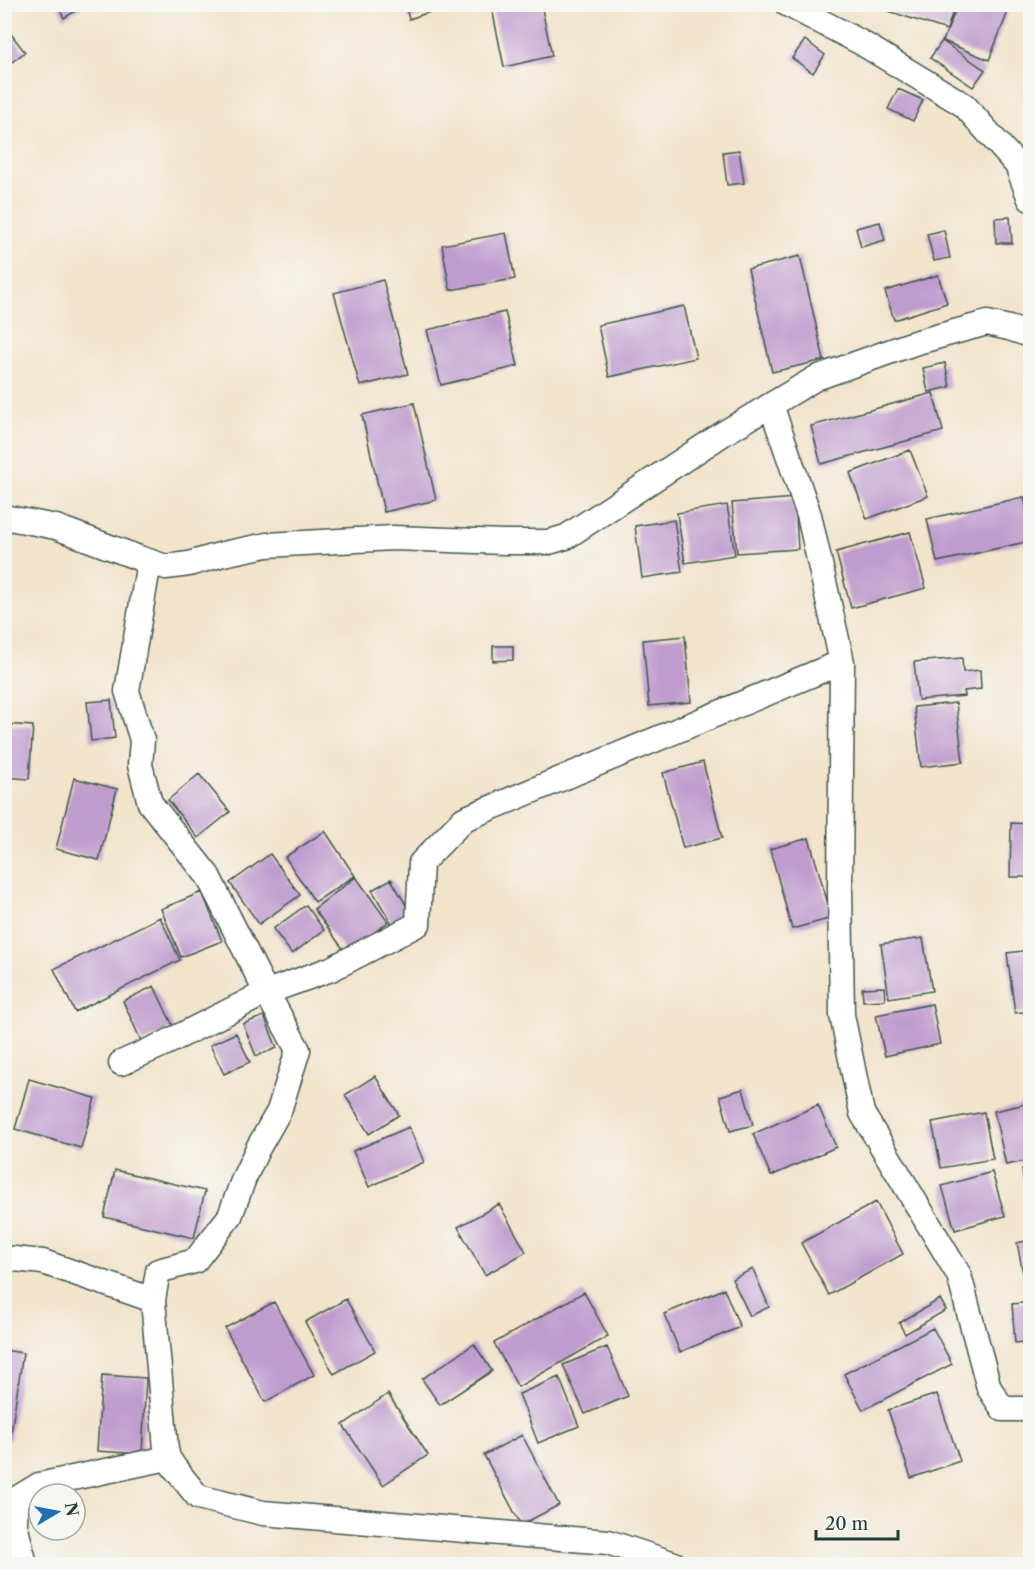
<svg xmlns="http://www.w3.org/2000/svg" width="1035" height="1569" viewBox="0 0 1035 1569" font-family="'Libre Caslon Text',serif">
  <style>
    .building { fill: #bf9bce }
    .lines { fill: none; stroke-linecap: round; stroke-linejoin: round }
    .minor-casing { stroke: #3f564b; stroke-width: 27 }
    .minor { stroke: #fff; stroke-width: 24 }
  </style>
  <rect width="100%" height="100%" fill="#f6f6f2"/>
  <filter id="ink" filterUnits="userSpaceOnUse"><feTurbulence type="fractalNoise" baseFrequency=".0167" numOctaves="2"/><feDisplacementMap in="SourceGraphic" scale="12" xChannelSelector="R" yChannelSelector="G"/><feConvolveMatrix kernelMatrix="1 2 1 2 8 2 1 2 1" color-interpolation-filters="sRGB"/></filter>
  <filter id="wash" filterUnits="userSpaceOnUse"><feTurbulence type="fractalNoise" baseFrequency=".008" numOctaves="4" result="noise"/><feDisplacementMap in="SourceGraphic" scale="24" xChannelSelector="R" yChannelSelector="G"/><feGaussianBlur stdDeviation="1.35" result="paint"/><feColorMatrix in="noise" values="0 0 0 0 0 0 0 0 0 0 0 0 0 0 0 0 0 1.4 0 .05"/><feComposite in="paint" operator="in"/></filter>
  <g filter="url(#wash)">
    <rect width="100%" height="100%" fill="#f2e3cb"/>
    <g id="blocks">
      <path class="building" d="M 57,4 L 87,4 L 64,18 Z
        M 491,4 L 541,4 L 552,56 L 504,67 Z
        M 890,4 L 955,4 L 947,30 L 888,11 Z
        M 958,4 L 1011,4 L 989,60 L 943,41 Z
        M 405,5 L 451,5 L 409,19 Z
        M 4,25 L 25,52 L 4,68 Z
        M 805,40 L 825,55 L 813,73 L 792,58 Z
        M 942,41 L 985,70 L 973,87 L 930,58 Z
        M 898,89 L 923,100 L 913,121 L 888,109 Z
        M 739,150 L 744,183 L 727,185 L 723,152 Z
        M 1030,150 L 1030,163 L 1025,152 Z
        M 1010,217 L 1012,243 L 996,243 L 995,218 Z
        M 880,222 L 885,240 L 861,247 L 856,228 Z
        M 944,230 L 950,258 L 934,261 L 927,234 Z
        M 506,233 L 515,279 L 450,290 L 442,245 Z
        M 800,256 L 824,360 L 772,372 L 748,269 Z
        M 938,275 L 947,303 L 894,320 L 885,291 Z
        M 383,280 L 408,374 L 360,386 L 334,293 Z
        M 684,306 L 696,358 L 609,377 L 598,325 Z
        M 505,312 L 518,366 L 441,385 L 427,330 Z
        M 945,363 L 950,387 L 928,392 L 923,368 Z
        M 933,393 L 943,431 L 821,464 L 811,426 Z
        M 414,403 L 436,500 L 384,512 L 362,415 Z
        M 910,450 L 928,496 L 867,519 L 850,473 Z
        M 1024,497 L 1030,527 L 1030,541 L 937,562 L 927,519 Z
        M 795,498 L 798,549 L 737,553 L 732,503 Z
        M 727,505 L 735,555 L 685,563 L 677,513 Z
        M 674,520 L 682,572 L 642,578 L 635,526 Z
        M 910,532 L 926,588 L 851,608 L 836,552 Z
        M 685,636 L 691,702 L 649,706 L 643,640 Z
        M 493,646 L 513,646 L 513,660 L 493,661 Z
        M 962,658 L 963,672 L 980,670 L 981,689 L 964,691 L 965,696 L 918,700 L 914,662 Z
        M 111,700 L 115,738 L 91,741 L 87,702 Z
        M 956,703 L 963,762 L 921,767 L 914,707 Z
        M 4,724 L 33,726 L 29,779 L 4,777 Z
        M 703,762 L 722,838 L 683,848 L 663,773 Z
        M 199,774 L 230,812 L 198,838 L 168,800 Z
        M 74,778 L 117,789 L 99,860 L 56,849 Z
        M 1011,823 L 1030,824 L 1030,877 L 1010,877 Z
        M 325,831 L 355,876 L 315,902 L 285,857 Z
        M 809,838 L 832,918 L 792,929 L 770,849 Z
        M 270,854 L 300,895 L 259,924 L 230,883 Z
        M 356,877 L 388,922 L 346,953 L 314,909 Z
        M 391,879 L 413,917 L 395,929 L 372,890 Z
        M 202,892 L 222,941 L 181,957 L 161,909 Z
        M 306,905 L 324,930 L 292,954 L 273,929 Z
        M 160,917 L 180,960 L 75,1012 L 54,969 Z
        M 923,938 L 932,991 L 889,998 L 881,944 Z
        M 1030,950 L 1030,1011 L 1015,1013 L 1007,953 Z
        M 154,986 L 174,1028 L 142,1043 L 123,1001 Z
        M 884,987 L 885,1000 L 863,1001 L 862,988 Z
        M 932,1004 L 940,1044 L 885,1056 L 876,1015 Z
        M 264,1016 L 277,1048 L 256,1056 L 243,1024 Z
        M 236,1033 L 250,1062 L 224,1074 L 210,1045 Z
        M 375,1076 L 399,1115 L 369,1134 L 345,1095 Z
        M 29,1079 L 95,1098 L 81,1148 L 15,1129 Z
        M 743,1089 L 753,1125 L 730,1131 L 720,1096 Z
        M 1030,1103 L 1030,1160 L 1006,1165 L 994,1111 Z
        M 818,1105 L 836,1147 L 771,1176 L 753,1134 Z
        M 984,1112 L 993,1159 L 941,1168 L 932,1122 Z
        M 409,1127 L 424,1162 L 369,1187 L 353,1151 Z
        M 1030,1168 L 1030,1216 L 1029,1216 L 1022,1169 Z
        M 115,1170 L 205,1191 L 194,1238 L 104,1217 Z
        M 992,1172 L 1005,1216 L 955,1230 L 942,1186 Z
        M 876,1202 L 903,1254 L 829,1295 L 801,1243 Z
        M 499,1204 L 526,1252 L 485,1275 L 458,1227 Z
        M 1030,1240 L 1030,1276 L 1024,1278 L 1017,1243 Z
        M 753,1269 L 769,1307 L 750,1316 L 732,1279 Z
        M 724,1289 L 740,1327 L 680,1352 L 664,1314 Z
        M 584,1292 L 608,1336 L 518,1387 L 494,1343 Z
        M 346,1299 L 375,1351 L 334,1374 L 305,1322 Z
        M 940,1299 L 946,1310 L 905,1334 L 899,1323 Z
        M 274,1302 L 314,1375 L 265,1402 L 225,1328 Z
        M 1030,1302 L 1030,1341 L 1015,1343 L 1012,1304 Z
        M 933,1328 L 952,1364 L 863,1410 L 844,1374 Z
        M 474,1344 L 492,1371 L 440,1405 L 422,1379 Z
        M 607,1347 L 628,1396 L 585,1414 L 563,1365 Z
        M 4,1350 L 23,1353 L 10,1439 L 4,1438 Z
        M 102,1375 L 146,1378 L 142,1454 L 97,1451 Z
        M 559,1377 L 579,1426 L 538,1443 L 519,1394 Z
        M 388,1394 L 428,1455 L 383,1485 L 343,1425 Z
        M 937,1394 L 960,1461 L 911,1478 L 888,1410 Z
        M 522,1435 L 559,1505 L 521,1525 L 484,1455 Z"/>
    </g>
  </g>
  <g filter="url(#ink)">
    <use href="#blocks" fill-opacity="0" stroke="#3f564b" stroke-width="1.5"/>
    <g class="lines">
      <defs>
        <path id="minor" d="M 787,4 L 860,42 L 964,105 L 1017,165 L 1030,199
          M 771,405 L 809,515 L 842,662 L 840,887 L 842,1015 L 862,1113 L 959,1275 L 989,1388 L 1003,1409 L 1027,1409 L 1030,1407
          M 4,517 L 56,527 L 139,558 L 166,567 L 189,564 L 223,554 L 267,545 L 393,538 L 505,542 L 549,542 L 566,537 L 724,433 L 816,378 L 914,343 L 987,323 L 1009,328 L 1030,335
          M 121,1063 L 166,1043 L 267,992 L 331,969 L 418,924 L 421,863 L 464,819 L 842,662
          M 4,1258 L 43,1262 L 153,1300
          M 168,1458 L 174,1467 L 198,1497 L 263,1513 L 608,1542 L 674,1564
          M 25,1564 L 15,1525 L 16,1499 L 39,1485 L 168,1458 L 166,1449 L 153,1300 L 158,1271 L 195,1261 L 230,1216 L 244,1178 L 258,1148 L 279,1111 L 298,1050 L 260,980 L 208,876 L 150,803 L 140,765 L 142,740 L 127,691 L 149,562"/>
      </defs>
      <use href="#minor" class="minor-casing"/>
      <use href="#minor" class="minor"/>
    </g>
  </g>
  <rect width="1035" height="1569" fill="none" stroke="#f6f6f2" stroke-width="24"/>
  <g transform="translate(57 1512) rotate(80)"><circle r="28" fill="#f6f6f2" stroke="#a0aca6" stroke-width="1.5"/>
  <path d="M0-4.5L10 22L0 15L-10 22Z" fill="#1f6fb2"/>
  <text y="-9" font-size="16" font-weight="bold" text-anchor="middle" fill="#1f3d34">N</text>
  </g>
  <path d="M816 1530v9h82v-9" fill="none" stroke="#1f3d34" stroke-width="3"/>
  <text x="825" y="1530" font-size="18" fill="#1f3d34" stroke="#f6f6f2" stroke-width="4.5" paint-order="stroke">20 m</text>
</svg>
